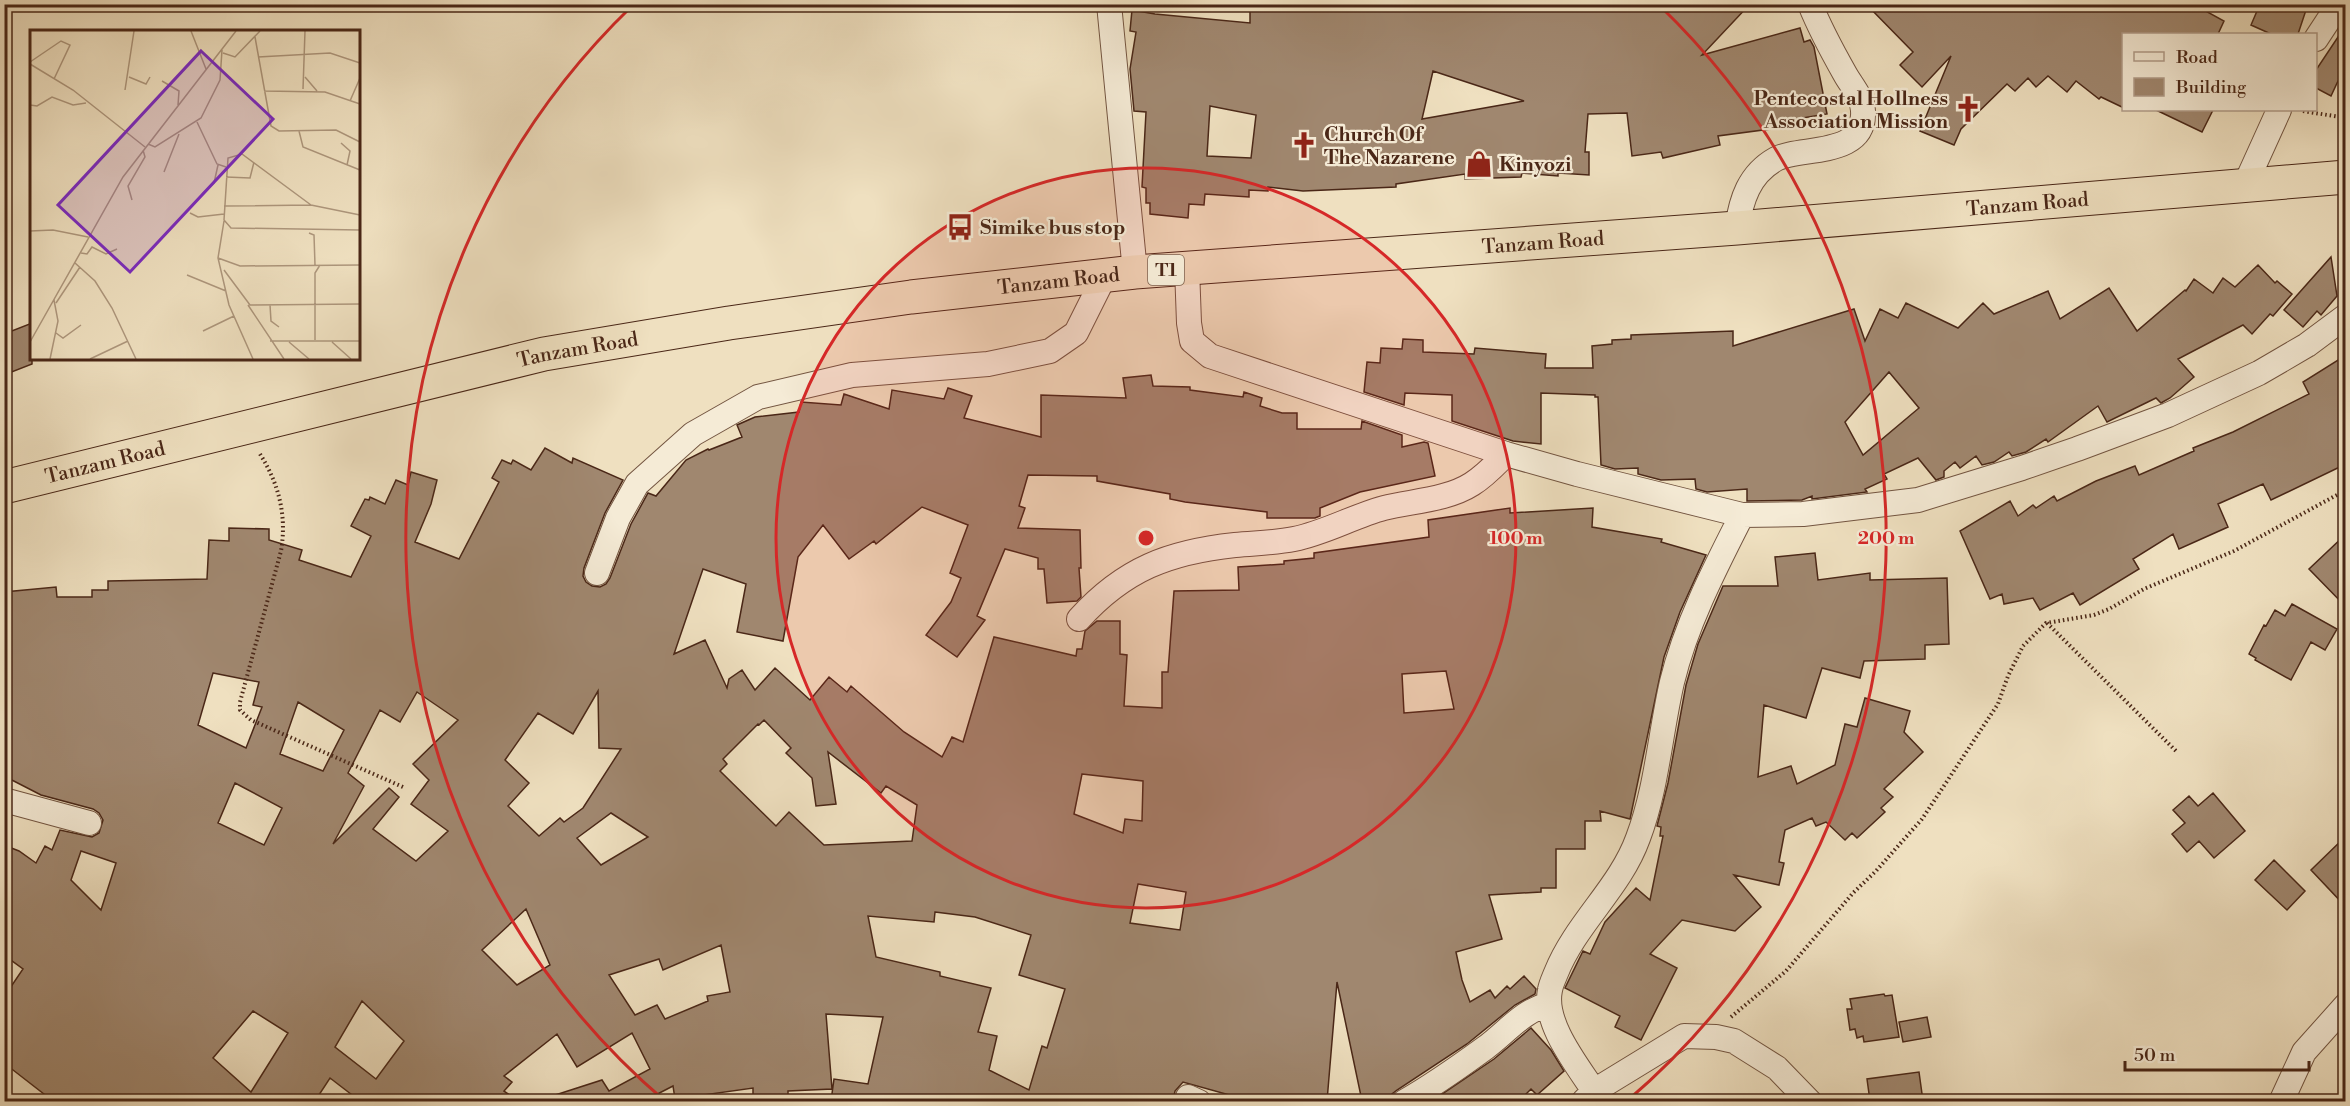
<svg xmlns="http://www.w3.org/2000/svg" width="2350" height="1106" viewBox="0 0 2350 1106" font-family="'Libre Bodoni',serif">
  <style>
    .building { fill: #a0876f; stroke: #4a2717; stroke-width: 1.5; fill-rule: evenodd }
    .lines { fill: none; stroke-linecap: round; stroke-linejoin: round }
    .street-casing { stroke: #735541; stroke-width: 26 }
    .highway-casing { stroke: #4a2717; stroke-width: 35 }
    .path { stroke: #4a2717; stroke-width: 4; stroke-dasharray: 1.5 3; stroke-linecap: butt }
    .street { stroke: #f5ebd6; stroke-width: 24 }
    .highway { stroke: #efe0c0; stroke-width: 33 }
    .ring { fill: none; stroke: #d62828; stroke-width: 3 }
    .labels { text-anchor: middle; stroke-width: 4.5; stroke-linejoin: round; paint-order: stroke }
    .shield { fill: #f5ebd6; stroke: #7d6250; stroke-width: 1.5 }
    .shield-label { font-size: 18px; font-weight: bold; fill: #4a2717 }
    .poi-label { font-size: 20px; font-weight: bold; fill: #4a2717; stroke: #f5ebd6; text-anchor: start }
    .street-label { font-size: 20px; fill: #4a2717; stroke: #f5ebd6 }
    .inset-road { fill: none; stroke: #ad967c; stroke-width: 1.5 }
    .view { fill: #7b2cbf; fill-opacity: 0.15; stroke: #7b2cbf; stroke-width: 3 }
    .inset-edge { fill: none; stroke: #4a2717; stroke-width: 3 }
    .centre { fill: #d62828; stroke: #f5ebd6; stroke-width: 3 }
    .ring-label { font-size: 18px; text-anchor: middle; font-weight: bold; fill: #d62828; stroke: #f5ebd6; stroke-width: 4.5; stroke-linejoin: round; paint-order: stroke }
  </style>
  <rect width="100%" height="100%" fill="#efe0c0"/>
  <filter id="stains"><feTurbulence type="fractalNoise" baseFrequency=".00333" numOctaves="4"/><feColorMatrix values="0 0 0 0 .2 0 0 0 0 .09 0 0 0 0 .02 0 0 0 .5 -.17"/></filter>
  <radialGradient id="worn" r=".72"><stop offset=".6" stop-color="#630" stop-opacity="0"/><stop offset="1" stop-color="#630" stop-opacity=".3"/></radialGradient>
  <path class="building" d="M 1250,4 L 1371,4 L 1389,9 L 1391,4 L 1750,4 L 1702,55 L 1800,28 L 1804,42 L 1810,40 L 1814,47 L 1827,114 L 1778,122 L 1778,128 L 1718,136 L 1720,145 L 1663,158 L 1661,152 L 1632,156 L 1627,113 L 1588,114 L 1585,152 L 1589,152 L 1589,175 L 1558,173 L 1558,176 L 1522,173 L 1521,177 L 1465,179 L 1465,174 L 1396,184 L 1396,187 L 1303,191 L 1268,187 L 1268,191 L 1249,190 L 1249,197 L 1205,194 L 1204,205 L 1189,204 L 1188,218 L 1150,214 L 1150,203 L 1146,203 L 1146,188 L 1142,187 L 1146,112 L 1134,111 L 1130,69 L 1136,32 L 1130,31 L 1132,10 L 1155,14 L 1250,23 ZM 1433,71 L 1524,101 L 1422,119 ZM 1210,106 L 1256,115 L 1251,158 L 1207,156 Z
    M 1866,4 L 2193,4 L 2224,21 L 2218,34 L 2124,34 L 2124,108 L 2101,97 L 2099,99 L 2076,81 L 2067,92 L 2048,76 L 2036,87 L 2028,78 L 2015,91 L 2007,84 L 1961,129 L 1954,145 L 1920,131 L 1951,56 L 1922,87 L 1900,65 L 1913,52 Z
    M 2260,4 L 2308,4 L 2298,34 L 2271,34 L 2251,25 Z
    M 2346,25 L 2346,85 L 2338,81 L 2331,96 L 2316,88 L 2316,70 Z
    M 2156,110 L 2213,110 L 2202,132 Z
    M 2331,257 L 2337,296 L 2321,315 L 2317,311 L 2303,327 L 2284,310 Z
    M 2258,265 L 2275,283 L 2277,281 L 2292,294 L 2273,316 L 2270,314 L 2252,334 L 2243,325 L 2178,359 L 2194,377 L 2170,398 L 2161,403 L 2156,398 L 2107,422 L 2098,406 L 2048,442 L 2046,439 L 2026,452 L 2012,456 L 2009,452 L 1994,462 L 1982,465 L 1976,456 L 1960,468 L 1955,462 L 1944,471 L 1944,477 L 1936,480 L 1918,458 L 1884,474 L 1887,479 L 1865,489 L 1867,492 L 1812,499 L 1812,496 L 1802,500 L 1747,501 L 1747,489 L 1707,492 L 1696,489 L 1695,479 L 1661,480 L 1638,474 L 1638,468 L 1615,469 L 1601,465 L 1598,397 L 1595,397 L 1595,395 L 1541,393 L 1541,444 L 1513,441 L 1452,421 L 1452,395 L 1405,393 L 1404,405 L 1364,392 L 1367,362 L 1380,363 L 1381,348 L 1402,349 L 1403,339 L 1423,340 L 1423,352 L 1474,354 L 1475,348 L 1546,354 L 1545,368 L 1593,368 L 1592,346 L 1612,344 L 1612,340 L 1631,339 L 1631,335 L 1733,331 L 1733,346 L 1854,309 L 1865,341 L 1880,309 L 1898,318 L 1906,303 L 1958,328 L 1983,303 L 1994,314 L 2048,291 L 2060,319 L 2109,288 L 2137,331 L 2185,290 L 2186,291 L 2194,279 L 2213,293 L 2223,278 L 2235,287 ZM 1889,372 L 1919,408 L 1863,455 L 1845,422 Z
    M 32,323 L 32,364 L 4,375 L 4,334 Z
    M 2346,355 L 2346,464 L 2271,500 L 2263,484 L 2218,504 L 2228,527 L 2179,549 L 2173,534 L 2133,559 L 2139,569 L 2080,605 L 2073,593 L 2040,610 L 2033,598 L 2004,604 L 2002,594 L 1990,599 L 1960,531 L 2010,501 L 2018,516 L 2033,505 L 2036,508 L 2054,496 L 2057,501 L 2096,481 L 2135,466 L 2139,475 L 2194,451 L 2193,448 L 2233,432 L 2309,394 L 2303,382 Z
    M 1151,375 L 1153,386 L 1190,387 L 1190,390 L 1243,397 L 1244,392 L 1262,398 L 1260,406 L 1282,413 L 1297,413 L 1297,429 L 1361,429 L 1362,421 L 1402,435 L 1402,447 L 1424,442 L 1428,443 L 1435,476 L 1360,492 L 1320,508 L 1320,516 L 1315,518 L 1267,518 L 1267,512 L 1185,502 L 1170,499 L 1170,494 L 1097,481 L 1097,476 L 1028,475 L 1019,506 L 1025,508 L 1018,528 L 1080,530 L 1081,568 L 1079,568 L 1081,597 L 1077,601 L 1047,603 L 1044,569 L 1038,569 L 1038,558 L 1005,549 L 977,616 L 985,620 L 957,657 L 926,635 L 951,602 L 961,578 L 950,573 L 968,525 L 922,507 L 876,544 L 874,541 L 849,559 L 823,525 L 798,557 L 783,641 L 737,632 L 746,584 L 703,569 L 674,654 L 705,640 L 727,688 L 729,679 L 742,670 L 755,690 L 775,668 L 810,700 L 829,677 L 847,692 L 851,686 L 904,732 L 942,757 L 952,737 L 963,742 L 994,637 L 1076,656 L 1077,649 L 1082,649 L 1085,631 L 1097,621 L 1120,621 L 1120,654 L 1127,655 L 1124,706 L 1162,708 L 1162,672 L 1168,672 L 1174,591 L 1239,590 L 1238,567 L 1284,564 L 1284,561 L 1314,558 L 1314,553 L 1429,537 L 1428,520 L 1510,508 L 1510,513 L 1593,508 L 1592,527 L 1662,539 L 1661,542 L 1706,555 L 1680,612 L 1664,657 L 1630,819 L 1600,811 L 1601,821 L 1585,821 L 1585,849 L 1556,849 L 1556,888 L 1541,888 L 1541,892 L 1489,895 L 1502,939 L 1456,952 L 1462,980 L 1470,1002 L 1490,990 L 1495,998 L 1507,986 L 1510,989 L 1524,976 L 1536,989 L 1535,994 L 1515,1005 L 1467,1044 L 1397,1090 L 1392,1094 L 1390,1101 L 1362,1101 L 1337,982 L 1327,1101 L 1251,1101 L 1183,1082 L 1175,1091 L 1173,1101 L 831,1101 L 834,1079 L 868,1084 L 883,1017 L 826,1014 L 832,1089 L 788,1091 L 788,1100 L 753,1100 L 753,1088 L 675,1099 L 673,1086 L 644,1101 L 550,1101 L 549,1097 L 602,1080 L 609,1091 L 650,1069 L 632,1033 L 577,1067 L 557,1034 L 504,1076 L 512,1082 L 504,1091 L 518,1101 L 360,1101 L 330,1078 L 315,1101 L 53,1101 L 4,1063 L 4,997 L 23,969 L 4,955 L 4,845 L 19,851 L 36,863 L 45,846 L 52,850 L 60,830 L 92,837 L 99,833 L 103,820 L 99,813 L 93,809 L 41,795 L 4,776 L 4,592 L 56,587 L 57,597 L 92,597 L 92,590 L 108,590 L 108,581 L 207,579 L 209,540 L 229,541 L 229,528 L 269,529 L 269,540 L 302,550 L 299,560 L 351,577 L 371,536 L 351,526 L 365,499 L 369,500 L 370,497 L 385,504 L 396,480 L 408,485 L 411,472 L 437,480 L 431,504 L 415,542 L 459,559 L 499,482 L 492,478 L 502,460 L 511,464 L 513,460 L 531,470 L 545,448 L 572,463 L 573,458 L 623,480 L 605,513 L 584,568 L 583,576 L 586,582 L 592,586 L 600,587 L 606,584 L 610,578 L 631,524 L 648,493 L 656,496 L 686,460 L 708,449 L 709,450 L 742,437 L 737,425 L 755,417 L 799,412 L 801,402 L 841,405 L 844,394 L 889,409 L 892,390 L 944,399 L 948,388 L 972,396 L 964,418 L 1041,437 L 1041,395 L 1126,398 L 1123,378 ZM 1446,671 L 1454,709 L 1404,713 L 1402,674 ZM 213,673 L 259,682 L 253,705 L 262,707 L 246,748 L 198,725 ZM 598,691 L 599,748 L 621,749 L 583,808 L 564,822 L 560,818 L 539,836 L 508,806 L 529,783 L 505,760 L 538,713 L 573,734 ZM 417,692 L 458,720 L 413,764 L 429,780 L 411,804 L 448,831 L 416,861 L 373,829 L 399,797 L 389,788 L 333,844 L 364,786 L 348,773 L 380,710 L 400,722 ZM 298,702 L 344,730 L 323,771 L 280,754 ZM 764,720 L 791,748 L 786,753 L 812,778 L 816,806 L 836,804 L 828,752 L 881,793 L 886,786 L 917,805 L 912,841 L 824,845 L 789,812 L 776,826 L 720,771 L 727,764 L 723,759 L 758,724 L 759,725 ZM 1082,774 L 1143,781 L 1142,821 L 1125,819 L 1123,833 L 1074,814 ZM 235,783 L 282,808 L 264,845 L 218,823 ZM 611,813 L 648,837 L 601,865 L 577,838 ZM 81,851 L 116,863 L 101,910 L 71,880 ZM 1138,884 L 1186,892 L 1180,930 L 1130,923 ZM 526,909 L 550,965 L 517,985 L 482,950 ZM 935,912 L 975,917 L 1031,935 L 1019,975 L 1065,989 L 1047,1048 L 1042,1046 L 1029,1090 L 989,1070 L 997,1036 L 978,1032 L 991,988 L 940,976 L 940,972 L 876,957 L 868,916 L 934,922 ZM 721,945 L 730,992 L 707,996 L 708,1001 L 665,1019 L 657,1005 L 635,1015 L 609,975 L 659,959 L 663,970 ZM 362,1001 L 404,1041 L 376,1079 L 335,1047 ZM 253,1011 L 288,1033 L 251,1092 L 213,1058 Z
    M 2346,534 L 2346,607 L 2309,569 Z
    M 1815,553 L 1818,580 L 1870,573 L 1870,580 L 1947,578 L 1949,644 L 1925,645 L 1925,659 L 1864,661 L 1860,678 L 1822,668 L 1806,718 L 1764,705 L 1758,777 L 1791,766 L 1797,784 L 1835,765 L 1845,724 L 1857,727 L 1865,698 L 1910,711 L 1904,732 L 1923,752 L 1884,789 L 1893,797 L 1881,808 L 1885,812 L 1857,838 L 1852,833 L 1845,840 L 1826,822 L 1816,826 L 1812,818 L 1785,830 L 1779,862 L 1784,863 L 1779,885 L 1734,875 L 1761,907 L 1735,931 L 1682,920 L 1650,954 L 1677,968 L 1641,1040 L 1615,1027 L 1620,1016 L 1565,988 L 1583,951 L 1590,954 L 1605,922 L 1636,888 L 1650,900 L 1663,836 L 1660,836 L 1661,827 L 1657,826 L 1668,783 L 1686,685 L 1698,644 L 1723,586 L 1778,586 L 1775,557 Z
    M 2292,604 L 2337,629 L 2325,650 L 2311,642 L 2291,680 L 2255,660 L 2256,658 L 2249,654 L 2264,625 L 2266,626 L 2275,610 L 2285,616 Z
    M 2213,793 L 2245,831 L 2214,858 L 2199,841 L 2187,852 L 2172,834 L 2185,823 L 2173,810 L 2189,796 L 2198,806 Z
    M 2346,836 L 2346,907 L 2311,870 Z
    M 2274,860 L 2305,891 L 2287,910 L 2255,880 Z
    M 1884,994 L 1885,996 L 1892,995 L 1899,1037 L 1864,1042 L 1863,1036 L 1857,1038 L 1855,1029 L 1850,1030 L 1847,1009 L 1852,1009 L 1850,999 Z
    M 1927,1017 L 1931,1037 L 1903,1042 L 1899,1022 Z
    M 1531,1028 L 1551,1050 L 1564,1071 L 1537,1095 L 1531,1089 L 1519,1101 L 1432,1101 L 1494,1059 Z
    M 1919,1072 L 1923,1101 L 1870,1101 L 1867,1079 Z"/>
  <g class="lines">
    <defs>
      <path id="street" d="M 1109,4 L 1135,272
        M 2316,39 L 2339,4
        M 2245,185 L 2279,110
        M 1737,228 C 1741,200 1749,174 1776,159 C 1800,146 1866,158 1863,111 C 1863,98 1851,85 1845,74 C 1832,51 1820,29 1810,4
        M 1187,268 L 1189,323 L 1192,341 L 1210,356 L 1506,454 L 1577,474 L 1742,515 L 1803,514 L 1918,500 L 2022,468 L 2077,449 L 2168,415 L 2259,373 L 2307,345 L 2346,316
        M 597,573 L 618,518 L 637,484 L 693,434 L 758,397 L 852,375 L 988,364 L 1050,351 L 1076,333 L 1105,275
        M 1079,619 C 1124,569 1169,552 1235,545 C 1254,543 1274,543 1294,539 C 1325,533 1354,516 1384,508 C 1412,501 1447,500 1472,484 C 1485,476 1495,465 1506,454
        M 4,800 L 89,823
        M 1594,1091 C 1577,1065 1543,1023 1550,990 C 1551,984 1554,978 1556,973 C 1576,923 1620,888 1638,838 C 1657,788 1660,734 1672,682 C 1686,624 1715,568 1742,515
        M 1188,1097 L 1199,1102
        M 1584,1101 L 1594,1091 L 1684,1036 L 1716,1037 L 1734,1041 L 1777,1068 L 1810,1102
        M 1404,1102 C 1432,1086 1459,1067 1485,1048 C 1507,1032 1522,1011 1549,1004
        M 2281,1102 L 2304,1052 L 2346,1005"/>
      <g id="highway">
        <path id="s1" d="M 4,487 L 544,354 L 729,323 L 911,297 L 1135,272 L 1737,228 L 2346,177"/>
      </g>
    </defs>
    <use href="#street" class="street-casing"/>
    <use href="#highway" class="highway-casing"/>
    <path class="path" d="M 2303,111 L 2346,118
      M 260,454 C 279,484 287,516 281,551 L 240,702 L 240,710 L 251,720 L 403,787
      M 2047,623 L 2177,752
      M 1731,1017 L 1786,971 L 1853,893 L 1876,871 L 1922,819 L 1998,704 L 2008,676 L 2023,646 L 2046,623 L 2094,615 L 2109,609 L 2144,589 L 2234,551 L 2346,490"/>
    <use href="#street" class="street"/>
    <use href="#highway" class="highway"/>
  </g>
  <circle cx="1146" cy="538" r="370" fill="#d62828" fill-opacity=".12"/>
  <g class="ring">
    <circle cx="1146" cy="538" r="370"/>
    <path d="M665 1101A740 740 0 0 1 632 6M1660 6A740 740 0 0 1 1627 1101"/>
  </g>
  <defs>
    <symbol id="church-bare" viewBox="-9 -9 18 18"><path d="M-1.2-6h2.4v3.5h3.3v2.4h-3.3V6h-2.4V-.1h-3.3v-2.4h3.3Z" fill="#8f2418" stroke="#f5ebd6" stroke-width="2.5" paint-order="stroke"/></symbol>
    <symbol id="shop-bare" viewBox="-9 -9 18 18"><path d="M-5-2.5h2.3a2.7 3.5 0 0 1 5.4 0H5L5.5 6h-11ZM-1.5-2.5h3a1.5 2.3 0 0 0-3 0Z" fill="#8f2418" stroke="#f5ebd6" stroke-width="2.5" paint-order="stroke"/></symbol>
    <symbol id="bus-bare" viewBox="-9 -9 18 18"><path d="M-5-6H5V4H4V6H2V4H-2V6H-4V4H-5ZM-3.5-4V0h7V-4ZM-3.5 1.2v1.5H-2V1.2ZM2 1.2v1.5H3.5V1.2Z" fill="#8f2418" stroke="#f5ebd6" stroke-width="2.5" paint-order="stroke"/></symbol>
  </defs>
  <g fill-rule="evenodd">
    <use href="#church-bare" x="1949" y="90" width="38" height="38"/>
    <use href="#church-bare" x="1285" y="126" width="38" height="38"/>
    <use href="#shop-bare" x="1460" y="145" width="38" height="38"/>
    <use href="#bus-bare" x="941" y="208" width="38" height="38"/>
  </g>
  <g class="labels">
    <rect class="shield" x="1148" y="255" width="36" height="30" rx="4.5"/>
    <g class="shield-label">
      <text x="1166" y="276">T1</text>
    </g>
    <g class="poi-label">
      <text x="1948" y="105" text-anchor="end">Pentecostal Hollness<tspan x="1948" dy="23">Association Mission</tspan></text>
      <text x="1324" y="141">Church Of<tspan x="1324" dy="23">The Nazarene</tspan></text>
      <text x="1499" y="171">Kinyozi</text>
      <text x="980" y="234">Simike bus stop</text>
    </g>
    <g class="street-label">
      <text dy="7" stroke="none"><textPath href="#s1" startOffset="2048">Tanzam Road</textPath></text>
      <text dy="7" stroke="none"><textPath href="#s1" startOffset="1562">Tanzam Road</textPath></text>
      <text dy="7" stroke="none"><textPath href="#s1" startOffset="1076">Tanzam Road</textPath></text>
      <text dy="7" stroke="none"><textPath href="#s1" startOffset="590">Tanzam Road</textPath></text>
      <text dy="7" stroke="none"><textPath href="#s1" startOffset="104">Tanzam Road</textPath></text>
    </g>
  </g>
  <g transform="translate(30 30)">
    <rect width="330" height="330" fill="#efe0c0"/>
    <path class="inset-road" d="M 161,1 L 176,39M 225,7 L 241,96 L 249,101 L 306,100 L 330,112M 193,23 L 205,27 L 230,1M 228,27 L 300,23 L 330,33M 0,32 L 31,11 L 40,15 L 24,49M 0,34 L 43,60 L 115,117M 99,47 L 116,54 L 120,47M 275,47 L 287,61M 132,51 L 149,61 L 148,75M 273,59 L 275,1M 95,60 L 104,1M 234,61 L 295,62 L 330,74M 320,71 L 330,48M 0,75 L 7,76 L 22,67 L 43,75 L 56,73M 167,92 L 187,134 L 196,137M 269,101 L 273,117 L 330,140M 311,113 L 320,121 L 317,135M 118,114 L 125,117 L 171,88 L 190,50 L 192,20M 134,142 L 149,104M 196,147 L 220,148 L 224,132M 172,164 L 184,153 L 188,135M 102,170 L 98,156 L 115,127 L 113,120M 281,175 L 212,124 L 198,128 L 194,190 L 201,198 L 330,200M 194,176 L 281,175 L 330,185M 160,183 L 168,187 L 194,184M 194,191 L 188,228 L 199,275 L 223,329M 0,201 L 23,200 L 58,207M 279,203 L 284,205 L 285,235M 51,223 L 57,224 L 62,217 L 76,224 L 87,219M 188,228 L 210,236 L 330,235M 45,233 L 65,251 L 82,278 L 106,329M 194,240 L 220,275 L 330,274M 157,245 L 196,261M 26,273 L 50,237M 218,275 L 254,329M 240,275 L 241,291 L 249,297M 173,301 L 204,286M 26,303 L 33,308 L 51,295M 285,310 L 285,243 L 290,235M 240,311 L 330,311M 0,312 L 93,147 L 206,1M 259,312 L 279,329M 302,312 L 321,329M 20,329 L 28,291 L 24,270M 60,329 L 98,311"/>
    <path class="view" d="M 171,21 L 243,89 L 100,242 L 28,175 Z"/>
    <rect width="330" height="330" class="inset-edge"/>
  </g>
  <circle cx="1146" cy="538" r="9" class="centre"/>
  <g class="ring-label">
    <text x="1516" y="544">100 m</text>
    <text x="1886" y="544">200 m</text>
  </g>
  <rect width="2350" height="1106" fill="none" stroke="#efe0c0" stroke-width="24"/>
  <rect x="6" y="6" width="2338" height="1094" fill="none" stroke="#4a2717" stroke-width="3"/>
  <rect x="12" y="12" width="2326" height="1082" fill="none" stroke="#4a2717" stroke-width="1.5"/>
  <rect x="2122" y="33" width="195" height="78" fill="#f5ebd6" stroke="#b19d8a" stroke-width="1.5"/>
  <rect x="2134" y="52" width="30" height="9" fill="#f5ebd6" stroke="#b19d8a" stroke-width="1.5"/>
  <text x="2176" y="63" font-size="18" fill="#4a2717">Road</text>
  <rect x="2134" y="78" width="30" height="18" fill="#a0876f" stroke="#b19d8a" stroke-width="1.5"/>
  <text x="2176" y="93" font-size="18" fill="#4a2717">Building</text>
  <path d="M2125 1061v9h184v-9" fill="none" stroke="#4a2717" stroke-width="3"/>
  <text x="2134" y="1061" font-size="18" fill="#4a2717" stroke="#f5ebd6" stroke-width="4.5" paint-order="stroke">50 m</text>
  <rect width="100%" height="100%" filter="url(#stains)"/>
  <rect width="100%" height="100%" fill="url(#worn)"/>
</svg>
